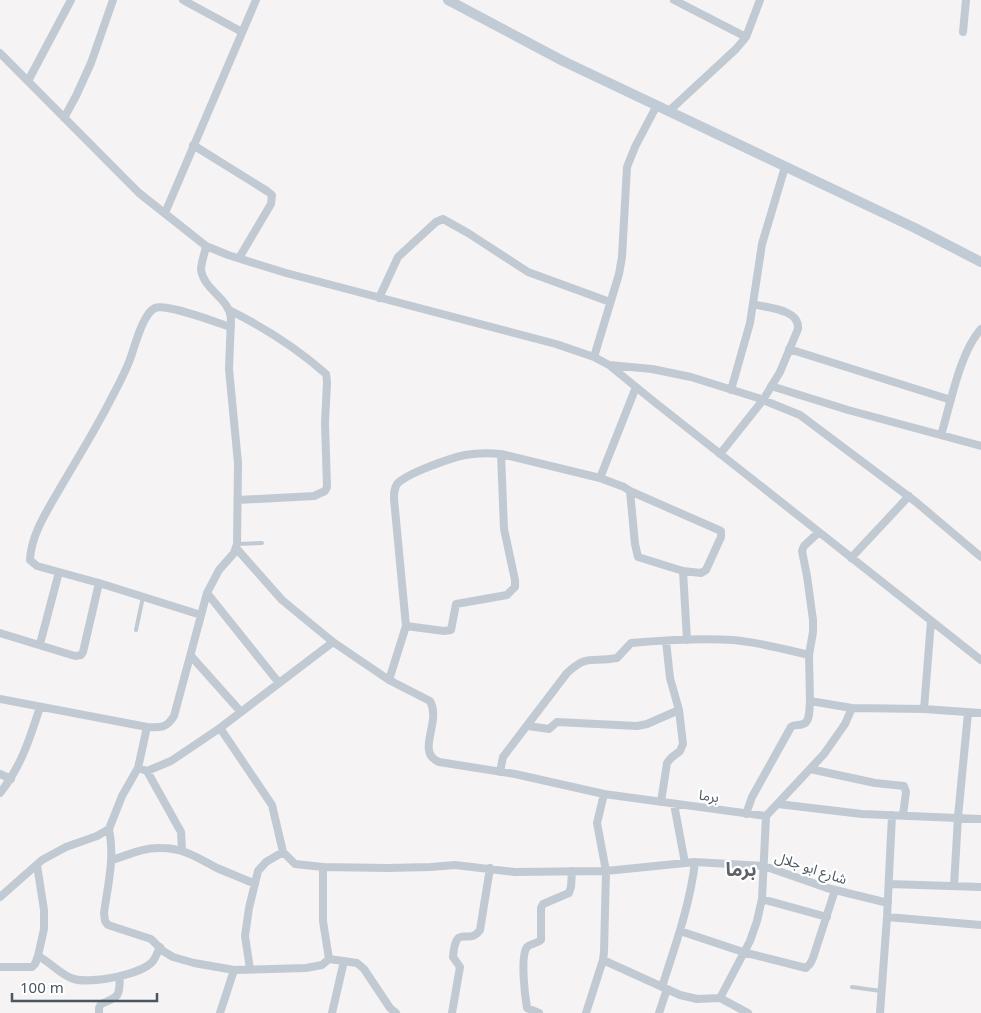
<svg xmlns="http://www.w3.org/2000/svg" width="981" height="1013" viewBox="0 0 981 1013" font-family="'Noto Sans','Noto Sans Arabic',sans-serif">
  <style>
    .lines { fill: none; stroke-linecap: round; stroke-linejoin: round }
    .lane { stroke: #c1cad2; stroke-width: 4 }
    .street { stroke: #c1cad2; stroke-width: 8 }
    .secondary { stroke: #c1cbd6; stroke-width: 10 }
    .labels { text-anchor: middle; stroke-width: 4.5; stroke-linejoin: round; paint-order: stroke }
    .street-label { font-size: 14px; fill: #4a5661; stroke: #fff }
    .district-label { font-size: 19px; font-weight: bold; fill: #5f6368; stroke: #fff }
  </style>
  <rect width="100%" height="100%" fill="#f5f3f3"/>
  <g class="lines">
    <path class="lane" d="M 237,544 L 262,543
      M 136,630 L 143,597
      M 852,987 L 881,991"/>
    <path class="street" d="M 183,0 L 242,32
      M 674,0 L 746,37
      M 963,32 L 966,0
      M 0,53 L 139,193 L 206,246 L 228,255 L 286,273 L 556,344 L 594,357 L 609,365 L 652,400 L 981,660
      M 28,81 L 71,0
      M 669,111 L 736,49 L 746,37 L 760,0
      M 64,118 L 76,96 L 91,63 L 113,0
      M 193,145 L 267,191 L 272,195 L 271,204 L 239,258
      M 165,213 L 256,0
      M 379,298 L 398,257 L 436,222 L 443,219 L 468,233 L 528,272 L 610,302
      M 231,311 C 263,327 299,350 326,374 L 327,382 L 325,423 L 327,487 L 325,491 L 314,496 L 238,500
      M 789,349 L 951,400
      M 594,357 L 619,274 L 622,257 L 627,167 L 635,147 L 657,105
      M 609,365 L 652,369 L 691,377 L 758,398 L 800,415 L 916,502 L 981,557
      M 771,386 L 848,410 L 981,446
      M 731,390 L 750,323 L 762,244 L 785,167
      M 941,435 C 951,403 959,354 981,329
      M 720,454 L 763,400 L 780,372 L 798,329 C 800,309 767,308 753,304
      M 600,478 L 636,387
      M 630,491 L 721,531 L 721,537 L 706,570 L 701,573 L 683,571
      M 236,548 L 282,600 L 333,642 L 389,680 L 430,701 C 442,722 415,752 439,762 L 515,774 L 604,794
      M 851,558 L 909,496
      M 207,593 L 279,683
      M 201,615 L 99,583 L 37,566 L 30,560 C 31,535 47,511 59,490 C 77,459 96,429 112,397 C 118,386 124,374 129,362 C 134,350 142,314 155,308 C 167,303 217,323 231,327
      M 406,626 L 444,631 L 451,630 L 456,604 L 507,595 L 515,587 L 515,580 L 504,529 L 501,454
      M 0,633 L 75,656 L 81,655 L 83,652 L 99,583
      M 40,644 L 59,572
      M 191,656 L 241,712
      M 389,680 L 406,626 L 394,499 C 394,493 394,489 397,484 C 407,473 451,458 465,455 C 477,453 489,453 501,454 L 600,478 L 624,487 L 630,491 L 635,544 L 638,557 L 683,571 L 687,640
      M 0,699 L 147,727 C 160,728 167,728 174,716 L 207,593 L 219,570 L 234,553 L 237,544 L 238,463 L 229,369 L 231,318 C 229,298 204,290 201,270 C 201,262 205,253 206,246
      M 810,701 L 809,655 L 813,632 L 813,620 L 807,576 L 802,551 L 804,546 L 819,532
      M 924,709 L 931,621
      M 528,726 L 549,729 L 557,722 L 637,726 L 647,724 L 679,710
      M 220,728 L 333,642
      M 138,768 L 147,771 L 171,761 L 220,728 L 272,805 L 283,852 L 295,864 L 323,867
      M 810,769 L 875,783 L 904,786 L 906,792 L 903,815
      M 147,771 L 181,832 L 182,850
      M 500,772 L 503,757 L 567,673 C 589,653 592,663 617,658 L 631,643 C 664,640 699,638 733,640 C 758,642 784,649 809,655
      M 0,774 L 11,779
      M 0,793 C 21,767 30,738 40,707
      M 661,802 L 667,763 L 671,758 L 680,751 L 683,744 L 679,710 L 670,678 L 666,641
      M 674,804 L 685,863
      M 778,804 L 862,814 L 981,819
      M 746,814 L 752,797 L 791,727 C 795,724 798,726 803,724 C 811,722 809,707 810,701 L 852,708
      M 109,829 C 115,857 108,884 104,913 L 105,921 L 108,925 L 151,939 L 163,951 L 173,957 L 194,963 L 234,970 L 306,968 L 322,965 L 329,959
      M 112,860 C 128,855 145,847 161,848 C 183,848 197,857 215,867 C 228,873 242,878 255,884
      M 37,865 L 44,910 L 44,929 L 38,956 C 50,962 59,973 71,978 C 87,985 142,975 153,961 C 156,957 158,951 160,947
      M 889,884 L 981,887
      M 954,886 L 958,817 L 968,713
      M 0,897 L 42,860 L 66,847 L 97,836 L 109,829 L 122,796 L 138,768 L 147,727
      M 762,899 L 827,917
      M 887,917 L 981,925
      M 680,931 L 743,952 L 806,968 L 810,964 L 813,958 L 835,890
      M 603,960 L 680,995 L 697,999 L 720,998 L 750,941 L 757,921 L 762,899 L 766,816
      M 0,967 L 32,967 L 35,964 L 38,956
      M 250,969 L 245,936 L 249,908 L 258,871 L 266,862 L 283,852
      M 662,987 C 675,946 690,905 695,862
      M 720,998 L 748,1013
      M 99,1013 L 99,1008 L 101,1004 C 120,996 119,997 120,976
      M 220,1013 L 234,970
      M 332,1013 L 344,961
      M 396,1013 L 390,1008 L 364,969 L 357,963 L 329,959 L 323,921 L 323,867 L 388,868 L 431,867 L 455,865 L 515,872 L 606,871 L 695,862 L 764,866 L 827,888 L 888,903
      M 452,1013 L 460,967 L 453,957 C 456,921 468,947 480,930 L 490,868
      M 539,1013 L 527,1008 C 525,996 520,956 527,947 C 531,943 537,944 541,940 L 541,908 L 543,904 L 569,893 L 571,887 L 572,871
      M 586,1013 L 603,960 L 604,952 L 606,871 L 597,823 L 604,794 L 766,816 L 824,754 L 845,724 L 852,708 L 924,709 L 981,713
      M 659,1013 L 667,989
      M 880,1013 L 887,917 L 892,815"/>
    <path class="secondary" d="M 448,0 L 563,61 L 915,228 L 981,262"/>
  </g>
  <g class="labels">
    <g class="street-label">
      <text transform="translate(709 796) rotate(8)" y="5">برما</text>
      <text transform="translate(811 868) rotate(18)" y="5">شارع ابو جلال</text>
    </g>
    <g class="district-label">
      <text x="741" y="876">برما</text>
    </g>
  </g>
  <path d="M12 993v8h145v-8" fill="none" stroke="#4a5661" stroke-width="2.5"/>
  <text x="20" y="993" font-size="15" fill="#4a5661" stroke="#ffffff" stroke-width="4" paint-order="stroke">100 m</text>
</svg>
